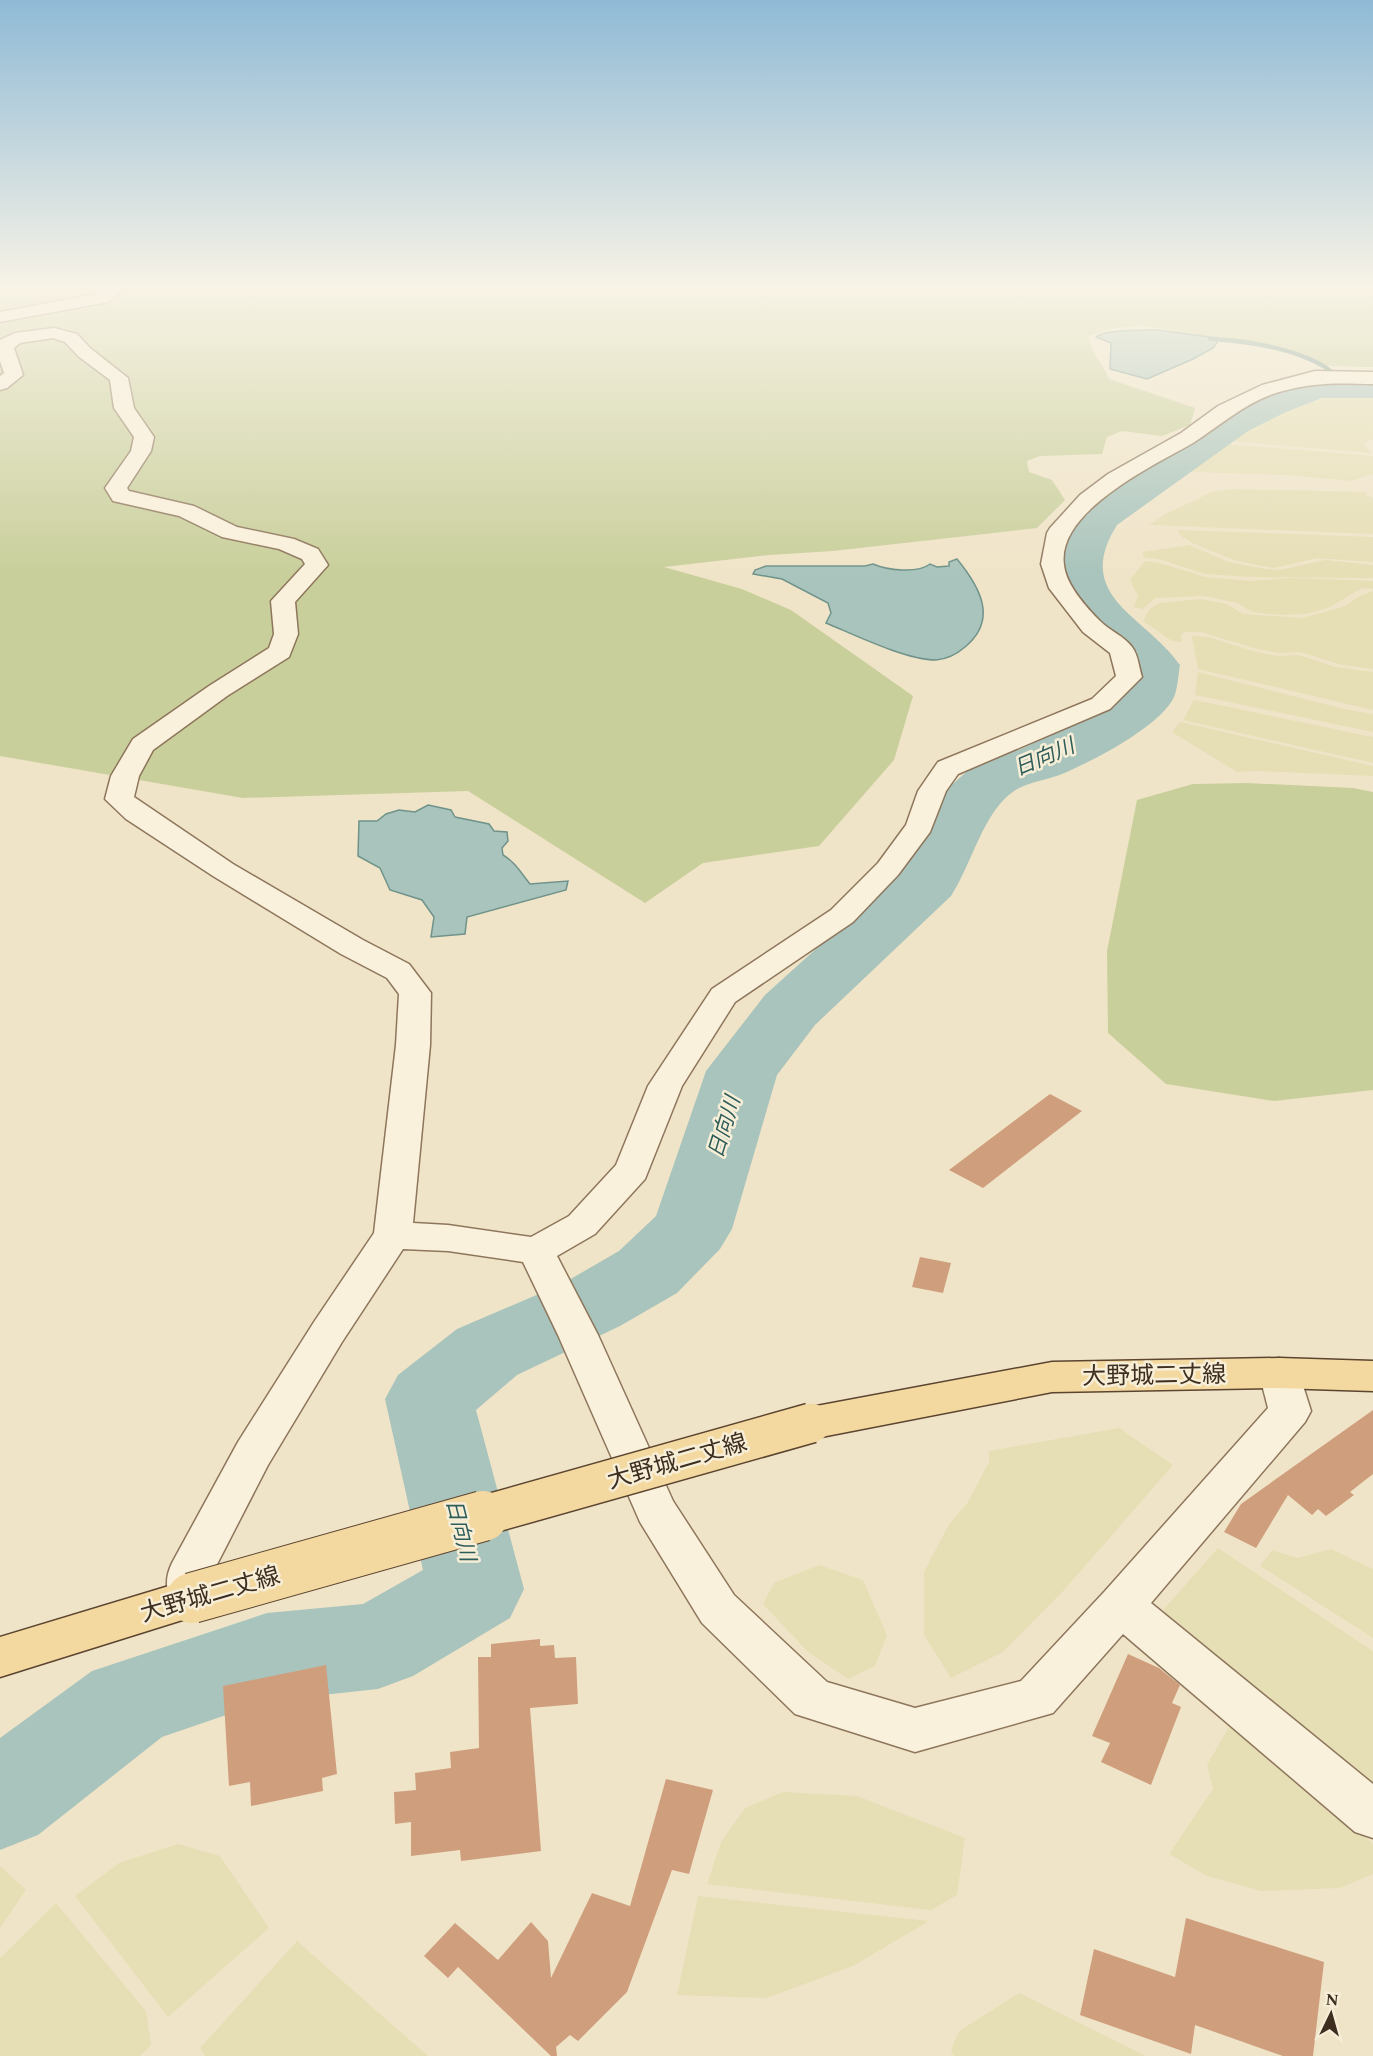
<svg xmlns="http://www.w3.org/2000/svg" width="1373" height="2056" viewBox="0 0 1373 2056" font-family="Spectral,'Noto Sans JP',serif">
  <style>
    .farmland { fill: #e6deb5 }
    .green { fill: #c9cf9b }
    .water { fill: #a9c4bc; stroke: #6f938a; stroke-width: 1.5 }
    .lines { fill: none; stroke-linecap: round; stroke-linejoin: round }
    .stream { fill: #6f938a; fill-rule: evenodd }
    .river { fill: #a9c4bc; fill-rule: evenodd }
    .building { fill: #cf9f7d }
    .minor-casing { stroke: #8d765c; stroke-width: 3 }
    .primary-casing { stroke: #5b4430; stroke-width: 3 }
    .minor { fill: #faf1dc; fill-rule: evenodd }
    .primary { fill: #f3d9a0; fill-rule: evenodd }
    .primary-bridge-far1-casing { stroke: #5b4430; stroke-width: 42; stroke-linecap: butt }
    .primary-bridge-casing { stroke: #5b4430; stroke-width: 52; stroke-linecap: butt }
    .primary-bridge-far1 { stroke: #f3d9a0; stroke-width: 39 }
    .primary-bridge { stroke: #f3d9a0; stroke-width: 50 }
    .labels { text-anchor: middle; stroke-width: 5; stroke-linejoin: round; paint-order: stroke }
    .water-label { font-size: 21px; font-style: italic; fill: #2f5d5a; stroke: #f7eed8 }
    .near-street-label { font-size: 24px; fill: #3d2e20; stroke: #f7eed8 }
  </style>
  <rect width="100%" height="100%" fill="#f0e4c8"/>
  <path class="farmland" d="M 1336,397 L 1373,398 L 1373,439 L 1363,444 L 1372,453 L 1228,441 L 1285,412 L 1321,399 Z
    M 1226,444 L 1373,456 L 1373,474 L 1351,481 L 1287,475 L 1192,472 L 1190,467 Z
    M 1232,489 L 1366,492 L 1366,495 L 1373,498 L 1373,534 L 1149,525 L 1165,514 L 1212,492 Z
    M 1178,530 L 1373,537 L 1373,562 L 1317,558 L 1274,568 L 1257,565 L 1234,560 L 1192,543 L 1181,536 Z
    M 1189,545 L 1229,562 L 1266,569 L 1280,570 L 1325,560 L 1373,565 L 1373,578 L 1249,577 L 1205,574 L 1162,560 L 1143,557 L 1143,552 Z
    M 1145,561 L 1160,563 L 1205,577 L 1252,581 L 1292,578 L 1373,581 L 1373,589 L 1362,588 L 1328,608 L 1305,614 L 1280,615 L 1252,612 L 1237,603 L 1205,596 L 1155,598 L 1143,609 L 1134,607 L 1138,596 L 1130,580 Z
    M 1373,591 L 1373,669 L 1342,665 L 1300,652 L 1279,653 L 1257,649 L 1201,632 L 1185,632 L 1181,635 L 1182,642 L 1172,641 L 1143,621 L 1150,609 L 1159,603 L 1200,599 L 1227,604 L 1243,614 L 1302,618 L 1346,606 L 1358,597 Z
    M 1192,636 L 1208,637 L 1256,652 L 1277,656 L 1299,655 L 1335,667 L 1373,672 L 1373,710 L 1198,669 Z
    M 1198,672 L 1344,709 L 1373,714 L 1373,732 L 1195,695 Z
    M 1194,700 L 1373,737 L 1373,763 L 1183,720 Z
    M 1180,722 L 1373,766 L 1373,776 L 1257,771 L 1237,772 L 1172,732 Z
    M 1119,1428 L 1173,1465 L 1065,1589 L 1003,1652 L 951,1678 L 924,1635 L 924,1572 L 948,1526 L 968,1502 L 989,1462 L 989,1451 Z
    M 1218,1548 L 1373,1651 L 1373,1791 L 1163,1610 Z
    M 1331,1549 L 1373,1569 L 1373,1638 L 1260,1566 L 1272,1550 L 1297,1558 Z
    M 819,1565 L 863,1580 L 887,1635 L 875,1666 L 848,1679 L 807,1651 L 763,1604 L 774,1583 Z
    M 1229,1727 L 1242,1729 L 1285,1763 L 1373,1844 L 1373,1874 L 1340,1888 L 1261,1891 L 1205,1875 L 1169,1854 L 1213,1789 L 1207,1765 Z
    M 783,1792 L 857,1796 L 965,1838 L 957,1895 L 931,1910 L 707,1884 L 721,1842 L 745,1808 Z
    M 178,1844 L 220,1856 L 269,1928 L 168,2017 L 75,1896 L 119,1863 Z
    M 0,1866 L 26,1890 L 0,1928 Z
    M 698,1896 L 929,1921 L 853,1966 L 767,1998 L 677,1995 Z
    M 56,1903 L 146,2011 L 151,2045 L 140,2056 L 0,2056 L 0,1958 Z
    M 297,1941 L 428,2056 L 205,2056 L 200,2048 Z
    M 1019,1993 L 1146,2056 L 954,2056 L 951,2050 L 959,2031 Z"/>
  <path class="green" d="M 0,286 L 1373,286 L 1373,367 L 1326,366 L 1303,357 L 1252,345 L 1139,325 L 1106,330 L 1089,336 C 1090,353 1103,363 1109,379 L 1195,408 L 1190,425 L 1162,436 L 1122,431 L 1107,437 L 1102,454 L 1040,456 L 1027,461 L 1029,472 L 1052,480 L 1065,500 L 1037,528 L 833,551 L 769,555 L 664,567 L 742,589 L 791,610 L 913,696 L 894,760 L 819,846 L 703,863 L 645,903 L 468,791 L 243,798 L 0,756 Z
    M 1246,783 L 1353,788 L 1373,792 L 1373,1090 L 1274,1101 L 1166,1084 L 1108,1033 L 1107,951 L 1137,800 L 1193,784 Z"/>
  <path class="water" d="M 1157,330 L 1217,338 L 1218,341 L 1213,348 L 1193,359 L 1147,379 L 1110,369 L 1111,343 L 1096,337 C 1104,329 1144,330 1157,330 Z
    M 957,559 C 979,586 999,619 965,647 C 957,654 947,659 936,660 C 906,660 855,635 826,623 L 831,613 L 828,603 L 782,579 L 753,574 L 755,570 L 766,566 L 865,566 L 873,564 C 887,570 917,574 930,564 L 937,567 L 949,566 L 949,562 Z
    M 428,805 L 451,810 L 455,817 L 489,824 L 494,831 L 507,832 L 508,841 L 502,848 L 503,855 C 515,862 521,873 530,884 L 568,881 L 566,890 L 467,917 L 465,934 L 431,937 L 434,917 L 422,900 L 390,890 L 380,868 L 358,856 L 359,821 L 377,821 L 386,814 L 399,810 L 415,812 Z"/>
  <g class="lines">
    <path class="stream" d="M 1208,338 C 1239,335 1311,350 1334,371 L 1329,372 C 1294,349 1250,344 1210,341 L 1208,340 Z"/>
    <path class="river" d="M 1322,374 L 1373,374 L 1373,398 L 1322,398 L 1286,412 L 1248,431 L 1117,525 C 1072,597 1145,615 1180,665 C 1178,675 1178,688 1174,697 C 1161,726 1091,762 1062,774 C 1047,780 1028,782 1014,791 C 983,812 972,864 951,896 L 815,1025 L 777,1075 L 732,1229 L 720,1249 L 677,1293 L 620,1326 L 517,1375 L 476,1410 L 524,1589 L 510,1618 L 413,1676 L 378,1689 L 267,1701 L 162,1737 L 38,1835 L 0,1850 L 0,1738 L 92,1671 L 267,1613 L 363,1604 L 423,1570 L 385,1399 L 398,1375 L 457,1329 L 562,1284 L 619,1251 L 656,1216 L 706,1071 L 765,995 L 901,872 L 947,789 L 973,766 L 1021,749 L 1070,726 L 1121,690 L 1126,668 L 1072,615 L 1065,604 L 1052,572 L 1057,544 L 1076,516 L 1083,506 L 1218,413 L 1290,381 Z"/>
  </g>
  <path class="building" d="M 1050,1094 L 1082,1111 L 983,1188 L 949,1170 Z
    M 920,1257 L 951,1263 L 943,1293 L 912,1287 Z
    M 1373,1410 L 1373,1474 L 1350,1492 L 1354,1495 L 1326,1516 L 1318,1509 L 1312,1515 L 1288,1495 L 1256,1548 L 1224,1532 L 1241,1504 Z
    M 540,1639 L 540,1646 L 554,1645 L 555,1658 L 576,1657 L 578,1704 L 530,1708 L 541,1851 L 461,1861 L 460,1850 L 411,1856 L 411,1822 L 395,1824 L 394,1792 L 416,1790 L 415,1773 L 451,1768 L 450,1752 L 479,1748 L 478,1657 L 491,1657 L 491,1644 Z
    M 1128,1654 L 1159,1668 L 1180,1685 L 1172,1703 L 1181,1707 L 1151,1785 L 1101,1762 L 1110,1743 L 1092,1736 Z
    M 326,1665 L 337,1774 L 322,1778 L 323,1791 L 251,1806 L 250,1782 L 229,1786 L 223,1686 Z
    M 666,1779 L 713,1790 L 689,1874 L 672,1870 L 627,1992 L 578,2041 L 570,2035 L 556,2047 L 557,2056 L 551,2056 L 458,1967 L 448,1978 L 424,1956 L 455,1923 L 498,1960 L 531,1922 L 548,1941 L 551,1978 L 592,1893 L 630,1906 Z
    M 1186,1918 L 1324,1962 L 1313,2056 L 1283,2056 L 1195,2025 L 1191,2054 L 1080,2015 L 1094,1949 L 1175,1977 Z"/>
  <g class="lines">
    <defs>
      <path id="minor" d="M 100,286 L 118,286 L 122,291 L 108,302 L 0,322 L 0,312 L 97,294 L 103,290 Z
        M 54,328 L 77,334 L 90,348 L 128,378 L 134,408 L 154,437 L 151,451 L 127,488 L 129,491 L 194,506 L 237,527 L 294,539 L 318,549 L 328,565 L 295,602 L 298,634 L 289,657 L 227,696 L 153,750 L 139,776 L 134,797 L 233,864 L 363,940 L 409,964 L 431,993 L 430,1045 L 413,1223 L 448,1225 L 531,1237 L 569,1216 L 616,1165 L 648,1086 L 712,989 L 831,910 L 878,863 L 906,825 L 918,791 L 938,762 L 1092,699 L 1116,676 L 1110,653 L 1083,632 L 1049,588 L 1041,564 L 1047,533 L 1050,528 L 1080,495 L 1108,474 L 1181,433 L 1218,406 L 1262,385 L 1315,371 L 1373,372 L 1373,384 C 1337,383 1314,382 1279,392 C 1246,402 1221,425 1193,443 C 1155,465 1056,511 1064,565 C 1066,585 1086,607 1100,621 C 1110,631 1124,636 1132,647 C 1138,654 1139,668 1142,677 L 1110,709 L 958,774 L 946,791 L 930,832 L 898,875 L 853,922 L 735,1002 L 682,1086 L 645,1179 L 595,1234 L 557,1256 L 598,1335 L 673,1501 L 734,1595 L 827,1682 L 915,1708 L 1021,1681 L 1105,1591 L 1268,1408 L 1259,1373 L 1265,1362 L 1279,1358 L 1293,1362 L 1299,1373 L 1311,1411 L 1305,1422 L 1151,1603 L 1373,1784 L 1373,1838 L 1355,1832 L 1123,1634 L 1053,1713 L 915,1752 L 795,1714 L 702,1623 L 640,1522 L 558,1335 L 523,1262 L 448,1251 L 403,1249 L 342,1342 L 268,1465 L 211,1576 L 215,1598 L 208,1612 L 192,1617 L 176,1612 C 167,1593 163,1582 172,1563 L 238,1442 L 314,1322 L 374,1233 L 396,1045 L 399,994 L 387,978 L 341,954 L 213,876 L 126,819 L 105,799 L 111,776 L 133,739 L 209,686 L 269,648 L 274,634 L 271,601 L 305,564 L 302,559 L 279,549 L 222,537 L 179,516 L 113,501 L 105,488 L 131,451 L 134,437 L 114,408 L 110,380 L 78,356 L 65,342 L 53,338 L 20,343 L 14,348 L 23,375 L 7,388 L 0,390 L 0,376 L 4,373 L 0,361 L 0,340 L 15,333 Z"/>
      <path id="primary" d="M 1279,1358 L 1373,1361 L 1373,1391 L 1279,1388 L 1052,1392 L 811,1439 L 796,1434 L 790,1423 L 796,1412 L 811,1407 L 1052,1362 Z
        M 192,1579 L 208,1584 L 215,1598 L 208,1612 L 0,1677 L 0,1637 Z"/>
    </defs>
    <use href="#minor" class="minor-casing"/>
    <use href="#primary" class="primary-casing"/>
    <use href="#minor" class="minor"/>
    <use href="#primary" class="primary"/>
    <defs>
      <path id="primary-bridge-far1" d="M 478,1517 L 811,1423"/>
      <path id="primary-bridge" d="M 192,1598 L 483,1516"/>
    </defs>
    <use href="#primary-bridge-far1" class="primary-bridge-far1-casing"/>
    <use href="#primary-bridge" class="primary-bridge-casing"/>
    <use href="#primary-bridge-far1" class="primary-bridge-far1"/>
    <use href="#primary-bridge" class="primary-bridge"/>
  </g>
  <linearGradient id="sky" x2="0" y2="1"><stop stop-color="#8fbad6"/><stop offset="0.5" stop-color="#f8f3e6"/><stop offset="1" stop-color="#f8f3e6" stop-opacity="0"/></linearGradient>
  <rect width="1373" height="574" fill="url(#sky)"/>
  <g class="labels">
    <g class="water-label">
      <text transform="translate(1044 757) rotate(-23)" y="7">日向川</text>
      <text transform="translate(724 1127) rotate(-73)" y="7">日向川</text>
      <text transform="translate(461 1530) rotate(76)" y="7">日向川</text>
    </g>
    <g class="near-street-label">
      <text transform="translate(1154 1375) rotate(-1)" y="8">大野城二丈線</text>
      <text transform="translate(677 1461) rotate(-16)" y="8">大野城二丈線</text>
      <text transform="translate(210 1594) rotate(-16)" y="8">大野城二丈線</text>
    </g>
  </g>
  <g transform="translate(1331 2014) rotate(5)" stroke="#f7eed8" stroke-width="4.5" paint-order="stroke">
  <path d="M0-4.5L10 22L0 15L-10 22Z" fill="#3d2e20"/>
  <text y="-9" font-size="16" font-weight="bold" text-anchor="middle" fill="#3d2e20">N</text>
  </g>
</svg>
